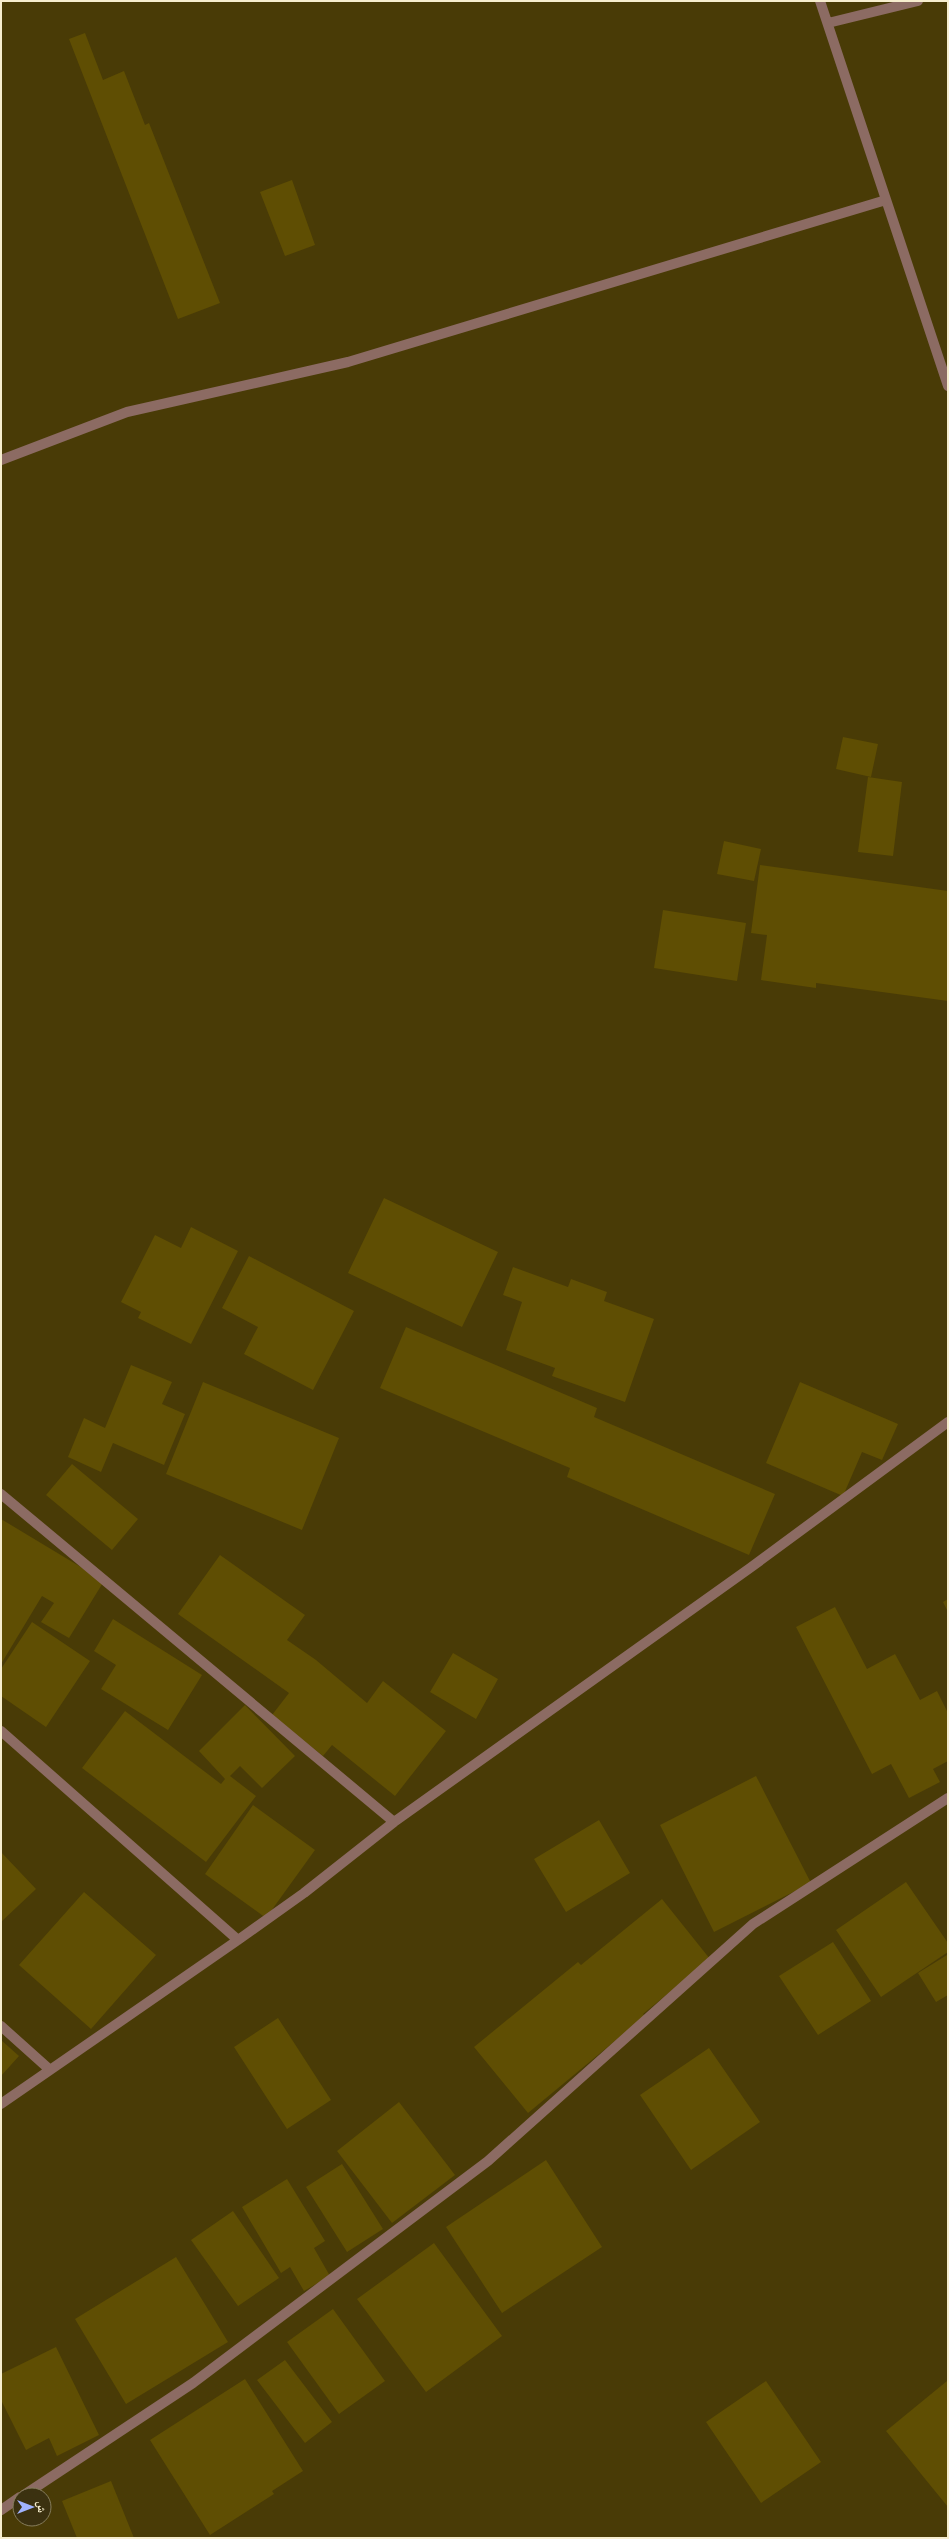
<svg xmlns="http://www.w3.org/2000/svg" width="949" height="2539" viewBox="0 0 949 2539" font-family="'Golos Text','Noto Naskh Arabic',sans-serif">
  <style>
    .building { fill: #5f4e03 }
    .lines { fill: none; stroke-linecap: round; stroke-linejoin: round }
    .minor { stroke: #8c6b63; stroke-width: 10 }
  </style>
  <rect width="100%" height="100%" fill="#493b06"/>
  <path class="building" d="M 85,33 L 103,80 L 124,71 L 145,125 L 149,123 L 220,303 L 178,319 L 69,39 Z
    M 292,180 L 315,245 L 285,256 L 260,192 Z
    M 843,737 L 878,744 L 871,777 L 836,769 Z
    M 868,777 L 902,782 L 893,856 L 858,852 Z
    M 724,841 L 761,849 L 754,881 L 717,874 Z
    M 760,865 L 948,891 L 948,1001 L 816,983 L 816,988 L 761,980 L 767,935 L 751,933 Z
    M 663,910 L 746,923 L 737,981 L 654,968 Z
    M 384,1198 L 498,1252 L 462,1327 L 348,1273 Z
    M 191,1227 L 238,1251 L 191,1344 L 138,1318 L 141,1312 L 121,1302 L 155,1235 L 181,1248 Z
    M 249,1256 L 354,1311 L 313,1390 L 244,1354 L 258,1327 L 222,1308 Z
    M 513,1267 L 568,1287 L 571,1279 L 607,1292 L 604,1301 L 654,1319 L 625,1402 L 552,1376 L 555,1368 L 506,1350 L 522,1302 L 503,1295 Z
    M 406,1327 L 597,1408 L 594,1417 L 775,1494 L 749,1555 L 567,1477 L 570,1468 L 380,1388 Z
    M 131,1365 L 172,1382 L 162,1404 L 185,1414 L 164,1465 L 113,1443 L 101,1472 L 68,1457 L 84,1418 L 105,1428 Z
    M 203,1382 L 339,1438 L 302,1530 L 166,1474 Z
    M 800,1382 L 898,1424 L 882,1460 L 862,1452 L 843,1496 L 766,1463 Z
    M 72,1464 L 138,1519 L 112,1550 L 46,1495 Z
    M 1,1519 L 104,1581 L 69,1638 L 41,1622 L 54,1603 L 42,1596 L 1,1664 Z
    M 220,1555 L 305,1615 L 287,1640 L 316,1660 L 367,1703 L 383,1681 L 446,1731 L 395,1796 L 332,1745 L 323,1756 L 272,1715 L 289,1693 L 178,1614 Z
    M 948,1599 L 948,1612 L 943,1602 Z
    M 835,1607 L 867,1669 L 895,1654 L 920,1700 L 937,1691 L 948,1713 L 948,1761 L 933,1769 L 940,1782 L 909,1798 L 891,1764 L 872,1774 L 796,1627 Z
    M 113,1619 L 202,1675 L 168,1730 L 101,1689 L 116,1665 L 94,1651 Z
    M 32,1622 L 90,1661 L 46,1727 L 1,1696 L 1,1669 Z
    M 453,1653 L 498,1679 L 476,1719 L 430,1692 Z
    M 245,1705 L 295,1756 L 262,1788 L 240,1766 L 230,1776 L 256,1796 L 206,1862 L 82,1768 L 125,1711 L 221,1784 L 225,1779 L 199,1751 Z
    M 756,1776 L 811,1883 L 714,1932 L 660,1825 Z
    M 253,1805 L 315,1850 L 266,1918 L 205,1874 Z
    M 599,1820 L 630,1873 L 566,1912 L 534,1859 Z
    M 1,1852 L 36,1889 L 1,1922 Z
    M 906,1882 L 948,1943 L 948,1952 L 881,1997 L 836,1930 Z
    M 84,1892 L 156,1955 L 91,2029 L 19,1965 Z
    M 662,1899 L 710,1959 L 643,2014 L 645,2016 L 528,2113 L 474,2047 L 578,1962 L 581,1965 Z
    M 833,1942 L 871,2001 L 818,2035 L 779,1976 Z
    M 947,1955 L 948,1995 L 936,2002 L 918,1973 Z
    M 278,2018 L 331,2100 L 287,2129 L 234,2047 Z
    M 1,2040 L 19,2056 L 1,2076 Z
    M 709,2048 L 760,2122 L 691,2170 L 640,2095 Z
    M 399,2102 L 455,2175 L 392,2223 L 337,2151 Z
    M 546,2160 L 602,2247 L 502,2313 L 446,2227 Z
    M 342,2164 L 383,2229 L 347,2252 L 306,2187 Z
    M 287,2179 L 325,2241 L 314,2248 L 330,2276 L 304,2291 L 290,2267 L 281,2273 L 242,2207 Z
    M 233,2211 L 279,2278 L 238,2306 L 191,2240 Z
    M 434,2243 L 502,2336 L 426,2392 L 357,2299 Z
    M 176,2257 L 228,2342 L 126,2404 L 75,2319 Z
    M 333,2309 L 385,2381 L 339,2414 L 287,2342 Z
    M 56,2347 L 99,2435 L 57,2456 L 49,2438 L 26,2450 L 1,2400 L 1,2374 Z
    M 285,2360 L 332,2422 L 305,2443 L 257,2380 Z
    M 245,2379 L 303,2471 L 272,2491 L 274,2494 L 210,2535 L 150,2440 Z
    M 766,2381 L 821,2462 L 761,2503 L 706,2422 Z
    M 947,2381 L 948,2383 L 948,2507 L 886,2431 Z
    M 111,2481 L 134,2538 L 77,2538 L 62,2501 Z"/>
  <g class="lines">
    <path class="minor" d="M 820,1 L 948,386
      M 828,23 L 918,1
      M 1,460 L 127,412 L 348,362 L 886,200
      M 1,1494 L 394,1822
      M 1,1731 L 238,1940
      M 1,2026 L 49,2069
      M 1,2104 L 238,1940 L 304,1893 L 394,1822 L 750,1568 L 948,1422
      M 24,2495 L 193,2383 L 488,2161 L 753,1924 L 948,1798
      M 1,2510 L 20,2497"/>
  </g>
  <rect width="949" height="2539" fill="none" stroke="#f7eece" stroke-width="4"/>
  <g transform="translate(32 2507) rotate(90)"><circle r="19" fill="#3b3110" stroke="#867d5c"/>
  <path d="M0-3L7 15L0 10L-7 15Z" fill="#a1b3fd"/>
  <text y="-6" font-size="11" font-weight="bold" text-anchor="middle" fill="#f7eece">ش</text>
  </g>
</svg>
